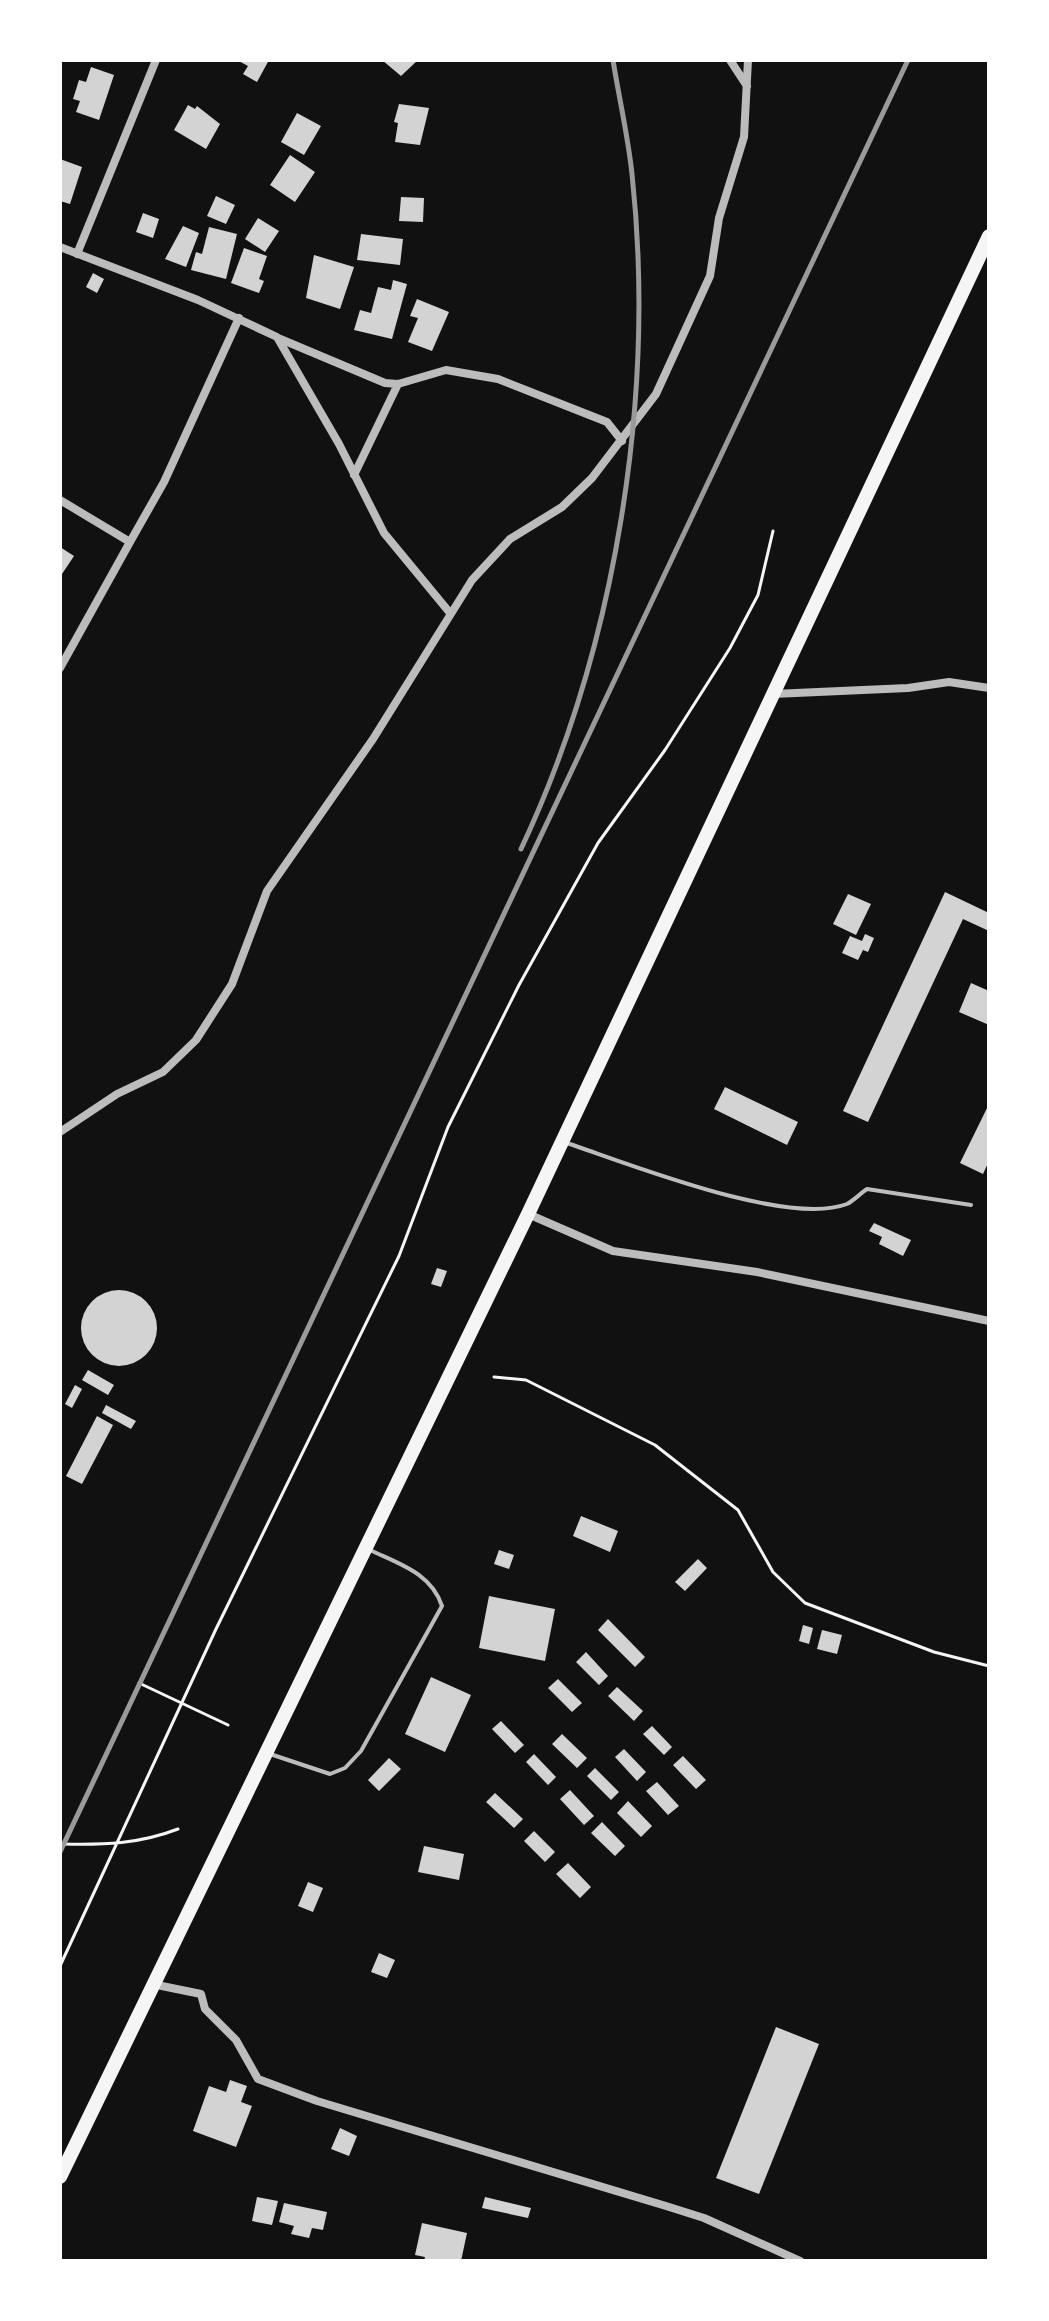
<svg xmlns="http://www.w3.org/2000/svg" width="1049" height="2321" viewBox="0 0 1049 2321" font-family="Georgia,serif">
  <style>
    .building { fill: #d3d3d3 }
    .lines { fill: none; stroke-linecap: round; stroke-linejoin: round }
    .path { stroke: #f5f5f5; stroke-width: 3 }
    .service { stroke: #bcbcbc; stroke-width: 4 }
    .minor { stroke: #bcbcbc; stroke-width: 8 }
    .trunk { stroke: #f5f5f5; stroke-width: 14 }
    .rail { stroke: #9a9a9a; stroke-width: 5 }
  </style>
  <rect width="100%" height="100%" fill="#111"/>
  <path class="building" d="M 237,60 L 269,60 L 257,82 L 243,74 L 248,66 Z
    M 382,60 L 418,60 L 401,76 Z
    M 91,67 L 114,75 L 99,120 L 76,112 L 80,101 L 73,99 L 79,80 L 86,82 Z
    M 399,104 L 429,108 L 420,145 L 395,142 L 398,123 L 394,122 Z
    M 188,105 L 195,109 L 197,106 L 220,124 L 206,149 L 174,130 Z
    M 297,113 L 321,126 L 304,155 L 281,142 Z
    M 290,155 L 315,172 L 295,202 L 270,185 Z
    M 60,159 L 82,167 L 70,204 L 60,201 Z
    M 216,196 L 235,205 L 226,224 L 207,216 Z
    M 401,197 L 424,198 L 423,222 L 399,221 Z
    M 143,213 L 159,219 L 153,238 L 136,232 Z
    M 258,218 L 279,231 L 265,252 L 245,239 Z
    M 183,226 L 199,233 L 186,267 L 165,259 Z
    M 209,227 L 237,234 L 226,279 L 191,270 L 196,252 L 202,254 Z
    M 361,234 L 403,239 L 400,265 L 357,260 Z
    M 244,248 L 267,256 L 259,279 L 264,281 L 259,293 L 231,283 Z
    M 314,255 L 354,267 L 340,309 L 306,298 Z
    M 93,273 L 104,279 L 97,293 L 86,287 Z
    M 393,280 L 407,284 L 392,339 L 354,330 L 360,310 L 371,313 L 378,287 L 391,290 Z
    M 417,299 L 449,312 L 432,351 L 408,342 L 418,318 L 410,316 Z
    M 60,547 L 74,556 L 60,577 Z
    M 945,892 L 989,913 L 989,931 L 963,919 L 868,1122 L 843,1111 Z
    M 848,894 L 871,904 L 856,935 L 833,924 Z
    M 865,934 L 874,938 L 868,952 L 863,950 L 858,960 L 842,953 L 850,936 L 862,941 Z
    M 971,983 L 989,991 L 989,1025 L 959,1012 Z
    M 725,1087 L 798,1122 L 787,1145 L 714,1109 Z
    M 989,1104 L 989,1161 L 983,1174 L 960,1163 Z
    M 874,1223 L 911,1240 L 903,1256 L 879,1244 L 882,1237 L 869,1231 Z
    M 437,1268 L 447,1271 L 441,1287 L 431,1284 Z
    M81 1328a38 38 0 1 1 76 0a38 38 0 1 1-76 0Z
    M 88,1370 L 114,1385 L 108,1395 L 82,1380 Z
    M 75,1385 L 82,1389 L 72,1408 L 65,1404 Z
    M 106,1405 L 136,1421 L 131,1429 L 102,1413 Z
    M 97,1416 L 113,1425 L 82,1484 L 66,1476 Z
    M 581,1516 L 618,1531 L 610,1552 L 573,1536 Z
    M 499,1550 L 514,1555 L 509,1569 L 494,1564 Z
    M 698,1559 L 707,1568 L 685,1591 L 675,1582 Z
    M 489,1596 L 555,1609 L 545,1661 L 479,1648 Z
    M 608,1619 L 645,1657 L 635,1667 L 598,1630 Z
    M 803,1625 L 813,1628 L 809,1644 L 799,1641 Z
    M 822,1630 L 842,1635 L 837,1654 L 817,1649 Z
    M 586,1652 L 608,1676 L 599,1685 L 576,1662 Z
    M 431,1677 L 471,1695 L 445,1752 L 405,1734 Z
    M 558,1679 L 582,1703 L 572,1712 L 548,1688 Z
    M 617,1687 L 643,1711 L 634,1721 L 608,1696 Z
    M 501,1721 L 524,1745 L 515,1753 L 492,1729 Z
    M 652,1726 L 672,1747 L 664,1755 L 643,1734 Z
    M 562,1734 L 587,1758 L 577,1768 L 552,1744 Z
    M 624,1749 L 646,1772 L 637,1781 L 615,1757 Z
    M 534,1754 L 556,1777 L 548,1785 L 526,1762 Z
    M 683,1756 L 706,1780 L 696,1789 L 673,1765 Z
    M 389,1758 L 401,1769 L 379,1791 L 368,1780 Z
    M 595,1768 L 619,1792 L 611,1800 L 587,1776 Z
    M 657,1782 L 679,1806 L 668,1815 L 646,1791 Z
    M 570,1790 L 594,1816 L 584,1825 L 560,1799 Z
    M 495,1793 L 523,1819 L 514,1828 L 486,1802 Z
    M 628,1801 L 652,1826 L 641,1837 L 617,1813 Z
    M 602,1822 L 625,1846 L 615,1856 L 591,1833 Z
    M 534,1831 L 555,1852 L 545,1862 L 524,1841 Z
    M 424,1846 L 464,1854 L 459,1880 L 418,1872 Z
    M 568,1863 L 591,1887 L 580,1898 L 556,1874 Z
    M 308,1882 L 323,1888 L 313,1912 L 298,1906 Z
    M 379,1953 L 395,1960 L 387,1978 L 371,1972 Z
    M 776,2027 L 819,2044 L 759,2194 L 716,2178 Z
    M 230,2080 L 247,2086 L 241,2102 L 252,2106 L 236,2147 L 193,2131 L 209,2086 L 226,2092 Z
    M 340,2128 L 357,2136 L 349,2156 L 331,2149 Z
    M 257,2197 L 278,2201 L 272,2225 L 252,2221 Z
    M 485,2197 L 531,2208 L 528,2218 L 482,2208 Z
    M 284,2203 L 327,2212 L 323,2230 L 312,2228 L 309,2238 L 291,2234 L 294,2226 L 279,2222 Z
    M 422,2223 L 467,2233 L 461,2261 L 424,2261 L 425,2257 L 415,2255 Z"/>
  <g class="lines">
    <path class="path" d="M 494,1377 L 526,1380 L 655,1445 L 738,1510 L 773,1572 L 805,1603 L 934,1652 L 989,1666
      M 139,1683 L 228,1725
      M 63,1844 C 104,1845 139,1844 178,1829
      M 60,1966 L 216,1629 L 399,1256 L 448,1127 L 519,985 L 598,843 L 665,750 L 730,648 L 758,595 L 773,531"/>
    <path class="service" d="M 564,1142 C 627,1163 786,1227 847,1204 C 853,1201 861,1193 867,1189 L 971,1205
      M 270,1754 L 330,1774 L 345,1768 L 361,1751 L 442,1606 C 431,1573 399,1564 370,1550"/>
    <path class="minor" d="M 730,60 L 747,86
      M 60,247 L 198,300 L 277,337 L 339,444 L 384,533 L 450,613
      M 77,254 L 156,60
      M 278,338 L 385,383 L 398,384 L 446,370 L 498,379 L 607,422 L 622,441
      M 354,475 L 398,384
      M 60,500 L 130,542 L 60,668
      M 130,542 L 164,482 L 239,318
      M 773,694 L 908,688 L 949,682 L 989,688
      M 60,1132 L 117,1094 L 163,1072 L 196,1040 L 232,984 L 267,891 L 373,739 L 472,580 L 510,539 L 562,507 L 592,478 L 656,394 L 710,276 L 719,218 L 744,137 L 748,60
      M 528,1214 L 613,1251 L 757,1272 L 989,1321
      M 152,1984 L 201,1994 L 205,2009 L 236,2040 L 258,2079 L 317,2101 L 666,2206 L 704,2218 L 800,2261"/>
    <path class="trunk" d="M 60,2177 L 528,1214 L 989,236"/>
    <path class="rail" d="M 521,849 C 616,647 656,396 632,174 C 628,136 619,98 613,60
      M 60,1852 L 908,60"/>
  </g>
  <rect width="1049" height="2321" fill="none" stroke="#ffffff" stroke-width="124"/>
</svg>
